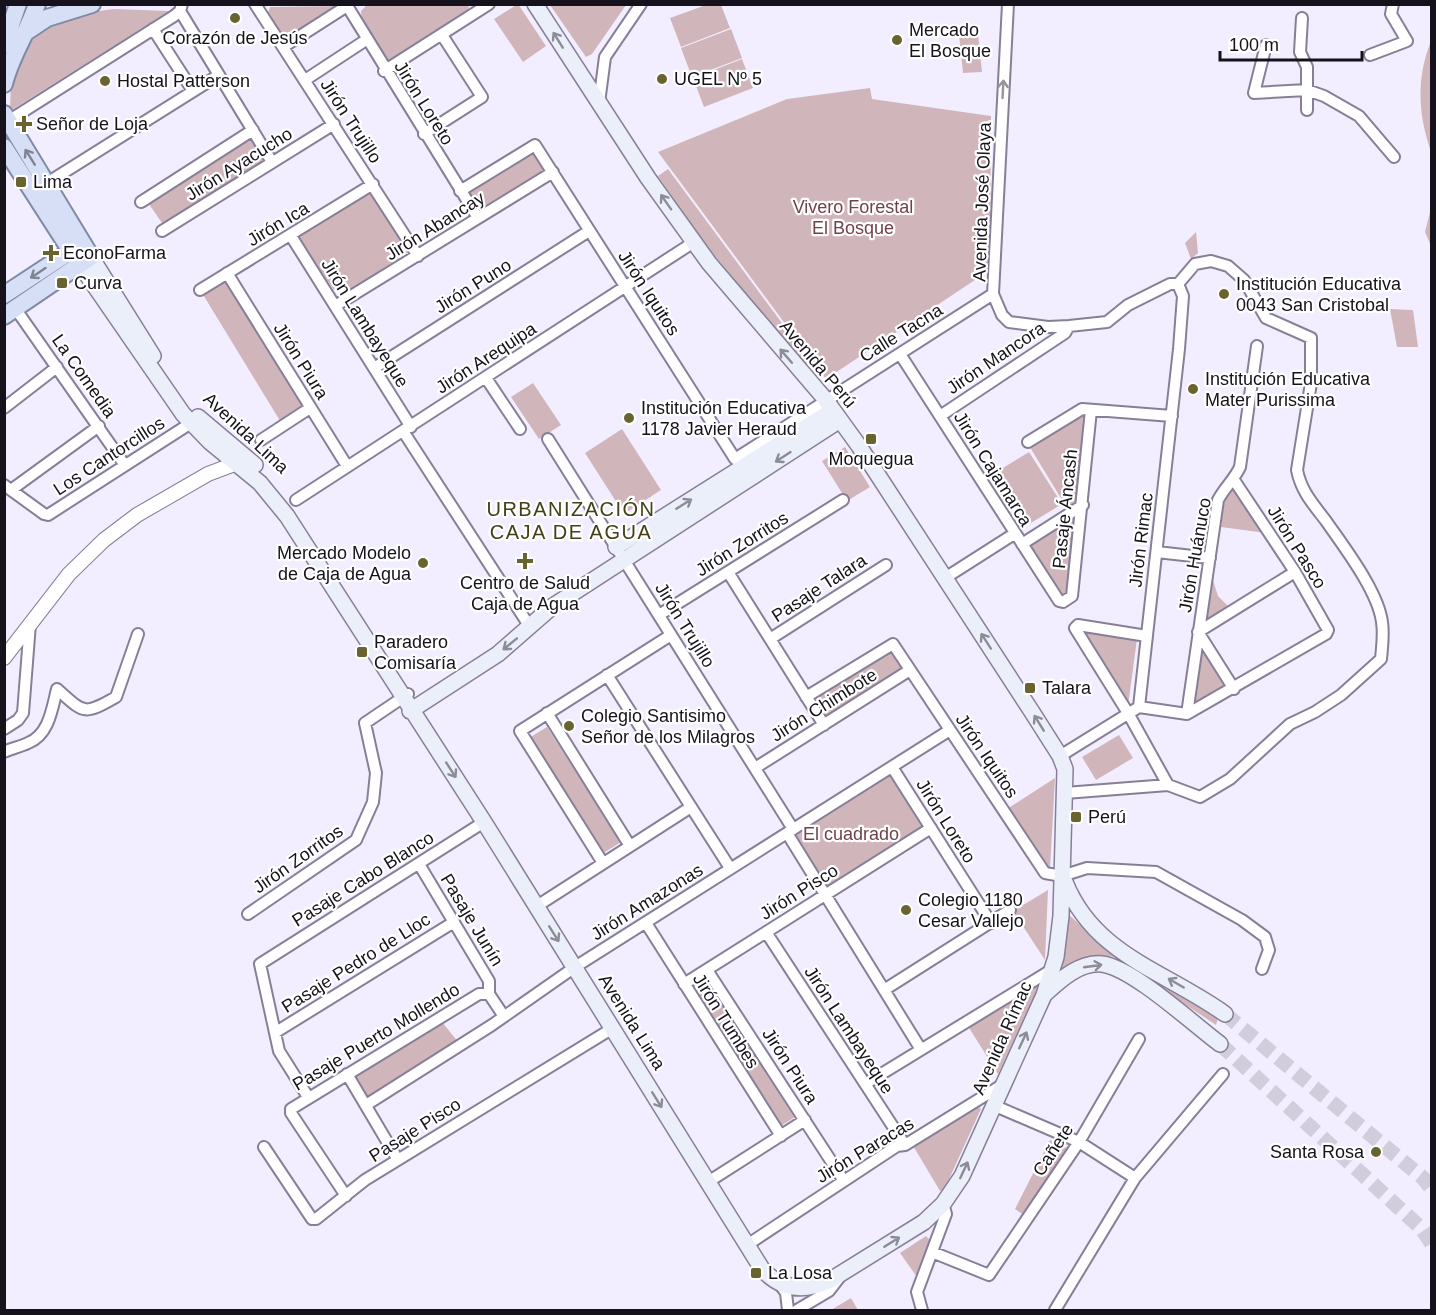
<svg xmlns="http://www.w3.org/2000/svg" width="1436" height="1315" viewBox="0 0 1436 1315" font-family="Helvetica,sans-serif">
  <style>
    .green { fill: #d0b6bb }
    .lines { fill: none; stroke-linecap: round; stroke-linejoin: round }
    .secondary-tunnel { stroke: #d2cddd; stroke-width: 15; stroke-dasharray: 15 8; stroke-linecap: butt }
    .minor-casing { stroke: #877f97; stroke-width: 14 }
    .tertiary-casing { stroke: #877f97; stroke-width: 16 }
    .secondary-casing { stroke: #877f97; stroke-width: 18 }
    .primary-casing { stroke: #818aa5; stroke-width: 20 }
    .minor { stroke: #fff; stroke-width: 10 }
    .tertiary { stroke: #fff; stroke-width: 14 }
    .secondary { stroke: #ebeffa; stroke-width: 15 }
    .primary { stroke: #d6dff6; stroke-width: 16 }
    .oneway { stroke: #8b8c96 }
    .oneway2 { stroke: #969498 }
    .oneway3 { stroke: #7f8393 }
    .poi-dot { fill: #696330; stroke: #fff; stroke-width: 2 }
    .labels { text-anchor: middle; stroke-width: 4.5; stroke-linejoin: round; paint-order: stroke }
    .poi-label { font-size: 18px; fill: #15121b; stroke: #fff; text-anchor: start }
    .street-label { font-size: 18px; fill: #15121b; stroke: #fff }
    .park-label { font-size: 18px; fill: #733f4b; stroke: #fff }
    .neighbourhood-label { font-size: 20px; letter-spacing: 1.5px; fill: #444016; stroke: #fff }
  </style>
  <rect width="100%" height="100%" fill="#f3eeff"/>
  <path class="green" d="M 412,4 L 469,4 L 468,14 L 387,63 L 362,24 L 361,11 L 366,6 Z
    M 518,4 L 546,46 L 523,62 L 494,19 Z
    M 550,5 L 626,5 L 592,54 L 586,57 Z
    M 706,5 L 721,5 L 730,28 L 681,47 L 670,18 Z
    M 340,6 L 285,43 L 267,16 L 270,7 Z
    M 114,9 L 169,11 L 10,111 L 11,78 L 33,32 L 83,13 Z
    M 731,29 L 742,58 L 692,77 L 681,48 Z
    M 978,33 L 982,72 L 963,73 L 959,34 Z
    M 1431,41 L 1431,152 C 1418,114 1416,79 1431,41 Z
    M 742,59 L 753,88 L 704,107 L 693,78 Z
    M 870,88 L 872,99 L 991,116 L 990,270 L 826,379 L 658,152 L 787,99 Z
    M 249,136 L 265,160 L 164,226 L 147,201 Z
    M 535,147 L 550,172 L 478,218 L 461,191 Z
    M 668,169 L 810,361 L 804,365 L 706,245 L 658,176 Z
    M 368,191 L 410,251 L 347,292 L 334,290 L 297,239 L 299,235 Z
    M 1431,208 L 1431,246 L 1425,232 Z
    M 1196,232 L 1198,253 L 1191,259 L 1185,243 Z
    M 227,277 L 308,408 L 282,424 L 202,293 Z
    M 1390,309 L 1413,310 L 1418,347 L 1397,347 Z
    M 533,383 L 561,425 L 539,439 L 511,397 Z
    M 1081,412 L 1088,412 L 1079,504 L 1068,510 L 1028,444 Z
    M 622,429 L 661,490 L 624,514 L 585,453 Z
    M 845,447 L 870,487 L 847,501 L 822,461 Z
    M 1029,452 L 1062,504 L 1026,526 L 993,474 Z
    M 1235,487 L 1266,533 L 1221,527 L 1224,499 Z
    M 1072,514 L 1076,517 L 1069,598 L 1062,600 L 1025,544 Z
    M 1212,577 L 1218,596 L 1228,606 L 1204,621 Z
    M 1082,632 L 1137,639 L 1128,706 Z
    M 1199,641 L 1228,687 L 1190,711 Z
    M 890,648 L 905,671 L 825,720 L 810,698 Z
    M 547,727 L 621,842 L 602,854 L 529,738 Z
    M 1119,735 L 1133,758 L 1096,780 L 1082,757 Z
    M 887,771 L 923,828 L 825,890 L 790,833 Z
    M 1055,778 L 1050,869 L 1043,866 L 1007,809 Z
    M 1048,890 L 1045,960 L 1013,911 Z
    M 1068,914 L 1113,954 L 1219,1014 L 1216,1025 L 1114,957 C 1093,952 1075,958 1058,972 Z
    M 710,980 L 795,1117 L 776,1129 L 691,992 Z
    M 1034,984 L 1038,988 L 998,1074 L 966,1023 Z
    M 442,1022 L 459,1043 L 366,1099 L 352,1077 Z
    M 975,1104 L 981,1109 L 945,1188 L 940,1191 L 912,1144 Z
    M 1050,1140 L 1069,1149 L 1025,1216 L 1015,1209 Z
    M 926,1236 L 932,1242 L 917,1277 L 900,1253 Z
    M 851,1298 L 858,1310 L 831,1310 Z"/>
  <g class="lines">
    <path class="secondary-tunnel" d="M 1225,1014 L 1423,1178 L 1432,1189
      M 1220,1044 L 1422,1229 L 1432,1244"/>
    <defs>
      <path id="minor" d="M 255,4 L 418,256
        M 346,4 L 478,218
        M 1008,4 L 993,294 L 1002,315 L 1009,322 L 1048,327 L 1069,326 L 1107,322 L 1128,305 L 1170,284 L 1178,284
        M 180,11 L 272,162
        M 1302,18 L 1300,52 L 1307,67 L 1307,110
        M 153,29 L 193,91
        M 1266,45 L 1254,93 L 1307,90 L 1324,96 L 1359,116 L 1394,157
        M 283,47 L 347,6
        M 1370,55 L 1407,41 L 1391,14 L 1393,4
        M 384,71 L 489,4
        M 305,80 L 366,40
        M 599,103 L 605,57 L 641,4
        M 5,123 L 174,16 L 180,11 L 182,4
        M 424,134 L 482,97 L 442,35
        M 47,183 L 219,75
        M 460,191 L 535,145 L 735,459 L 993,294
        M 141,202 L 253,130
        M 162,231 L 334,124
        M 291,236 L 411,427
        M 227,273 L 347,466
        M 200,290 L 373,184
        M 335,306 L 553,172
        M 15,308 L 124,464
        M 900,354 L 1059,601 L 1063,602 L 1072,596 L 1091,410
        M 374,368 L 589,231
        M 486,378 L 520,429
        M 4,408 L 57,367
        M 940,416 L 1065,333 L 1069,326
        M 403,431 L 530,627
        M 548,439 L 793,829
        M 261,440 L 310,408
        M 1028,442 L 1082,409 L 1172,416
        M 4,485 L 44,514 L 48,515 L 191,423
        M 11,490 L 99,426
        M 296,500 L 694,242
        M 1022,544 L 1083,505
        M 1157,552 L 1210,558
        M 728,572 L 824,725
        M 945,578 L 1014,534
        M 659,615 L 843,500
        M 1147,636 L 1078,625 L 1075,628 L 1128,713 L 1168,785
        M 770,639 L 886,565
        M 607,675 L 730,868
        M 1234,689 L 1198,632 L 1295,572
        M 806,697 L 893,644 L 1045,873 L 1062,876 L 1087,868 L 1156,872 L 1242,920 L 1265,937 L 1269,950 L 1262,969
        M 1139,707 L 1187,714 L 1326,634 L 1328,630 L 1295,572 L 1234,480
        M 547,713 L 630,846
        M 1187,714 L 1218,500 C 1225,487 1234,480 1240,467 L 1257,346
        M 4,729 L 18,720 L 23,713 L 30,624
        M 4,752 C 12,748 20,747 28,743 C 49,735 52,709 57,689 C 84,713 83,716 116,697 L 138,634
        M 1060,756 L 1139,707 L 1179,349 L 1183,296 L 1178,284
        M 892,767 L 991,923
        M 755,768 L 910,670
        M 1065,793 L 1168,785 L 1200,797 L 1230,779 L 1290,724 L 1315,712 L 1341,695 L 1381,659 C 1382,647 1384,635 1382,622 C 1378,591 1344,547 1326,521 C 1313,504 1301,491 1297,470 L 1311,383 L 1311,338 L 1266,318 L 1244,280 L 1228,266 L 1211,261 L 1195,264 L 1178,284
        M 787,833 L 920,1048
        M 603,863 L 520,731 L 671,635
        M 419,864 L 489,981 L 489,994
        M 537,906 L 691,807
        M 248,914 L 356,840 L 373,802 L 376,773 L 365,723 L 408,694
        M 646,923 L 781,1136
        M 766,932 L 905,1145
        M 707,970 L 844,1181
        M 684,984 L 931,828
        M 884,990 L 1010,910
        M 276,1032 L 454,922
        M 347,1074 L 398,1160
        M 865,1084 L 1053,969
        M 308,1097 L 279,1051 L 260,964 L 484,822
        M 366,1105 L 492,1025 L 575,967 L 950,730
        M 993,1105 L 1079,1142 L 1135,1178
        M 264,1147 L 312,1219 L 316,1219 L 365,1180 L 613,1028
        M 708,1182 L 805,1120
        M 346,1196 L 291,1113 L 291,1109 L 479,994 L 489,994 L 503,1015
        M 747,1245 L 897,1146 L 905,1145 L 1002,1085
        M 932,1252 L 989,1275 L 1079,1142 L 1139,1039
        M 779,1283 L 786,1293 L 788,1310
        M 797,1310 L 829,1291 L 839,1278
        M 922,1310 L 917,1292 L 946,1214 L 943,1204
        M 1055,1310 L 1135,1178 L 1223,1074"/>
      <path id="tertiary" d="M 4,658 L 69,574 L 104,540 L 137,515 L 208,474 L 237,463"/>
      <path id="secondary" d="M 74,256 L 183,414 L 210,442 L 260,483 L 287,516 L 484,822 L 762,1269 C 781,1290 804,1292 829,1281 L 924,1222 L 943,1204 L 962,1176 L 1044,995 L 1056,957 L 1061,916 L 1065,769 L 1060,756 L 1032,712 L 859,446 L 825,399 L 709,263 L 648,178 L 535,4
        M 91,257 L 153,356
        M 198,417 L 255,465
        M 616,547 L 833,410
        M 410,711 L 498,654 L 553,606 L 840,420
        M 1065,882 C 1094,955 1165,971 1225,1014
        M 1046,993 C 1061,979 1080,962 1102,964 C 1133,968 1193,1024 1220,1044"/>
      <path id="primary" d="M 26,32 L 47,18 L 92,4
        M 4,45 L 18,4
        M 4,84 C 11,55 28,32 37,4
        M 4,114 L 91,257 L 4,316
        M 4,147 L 71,251
        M 4,295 L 80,245"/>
    </defs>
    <use href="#minor" class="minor-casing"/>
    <use href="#tertiary" class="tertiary-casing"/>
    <use href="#secondary" class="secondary-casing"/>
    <use href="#primary" class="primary-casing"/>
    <use href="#minor" class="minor"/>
    <use href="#tertiary" class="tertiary"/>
    <use href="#secondary" class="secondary"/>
    <use href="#primary" class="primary"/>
  </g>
  <defs><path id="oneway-shaft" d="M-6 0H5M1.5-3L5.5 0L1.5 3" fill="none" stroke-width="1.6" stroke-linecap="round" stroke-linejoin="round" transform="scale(1.5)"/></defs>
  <g class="oneway">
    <use href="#oneway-shaft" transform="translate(558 40) rotate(-122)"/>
    <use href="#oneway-shaft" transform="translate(666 202) rotate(-125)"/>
    <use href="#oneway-shaft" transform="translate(786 356) rotate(-131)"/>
    <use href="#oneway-shaft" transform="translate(783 457) rotate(147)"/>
    <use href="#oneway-shaft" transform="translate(684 504) rotate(-32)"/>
    <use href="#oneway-shaft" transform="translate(986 641) rotate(-123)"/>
    <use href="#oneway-shaft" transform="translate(510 644) rotate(141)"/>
    <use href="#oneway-shaft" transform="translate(1039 723) rotate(-122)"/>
    <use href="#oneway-shaft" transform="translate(451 770) rotate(57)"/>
    <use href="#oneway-shaft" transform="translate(554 934) rotate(58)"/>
    <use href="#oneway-shaft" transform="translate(1093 966) rotate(-8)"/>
    <use href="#oneway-shaft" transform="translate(1176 983) rotate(-150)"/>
    <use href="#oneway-shaft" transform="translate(1023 1040) rotate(-65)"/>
    <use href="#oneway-shaft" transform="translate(657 1100) rotate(58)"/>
    <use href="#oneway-shaft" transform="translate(964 1170) rotate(-65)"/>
    <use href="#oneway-shaft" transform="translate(892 1242) rotate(-32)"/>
  </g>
  <use class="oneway2" href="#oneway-shaft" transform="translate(1003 89) rotate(-87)"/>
  <g class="oneway3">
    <use href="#oneway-shaft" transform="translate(30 157) rotate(-122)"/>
    <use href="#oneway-shaft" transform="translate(38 273) rotate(146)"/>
  </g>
  <g class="poi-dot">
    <circle cx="235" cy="18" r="6"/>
    <circle cx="897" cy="40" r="6"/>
    <circle cx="662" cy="79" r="6"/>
    <circle cx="105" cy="81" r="6"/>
    <path d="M21 115h6v6h6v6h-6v6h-6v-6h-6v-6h6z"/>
    <rect x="15" y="176" width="12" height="12" rx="3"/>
    <path d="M48 244h6v6h6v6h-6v6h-6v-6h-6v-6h6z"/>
    <rect x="56" y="277" width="12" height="12" rx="3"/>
    <circle cx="1224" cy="294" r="6"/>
    <circle cx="1193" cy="389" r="6"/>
    <circle cx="629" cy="418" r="6"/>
    <rect x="865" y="433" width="12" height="12" rx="3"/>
    <path d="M522 552h6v6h6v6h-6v6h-6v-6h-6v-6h6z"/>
    <circle cx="423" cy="563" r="6"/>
    <rect x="356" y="646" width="12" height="12" rx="3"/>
    <rect x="1024" y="682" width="12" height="12" rx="3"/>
    <circle cx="569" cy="726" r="6"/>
    <rect x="1070" y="811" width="12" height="12" rx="3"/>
    <circle cx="906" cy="910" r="6"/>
    <circle cx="1376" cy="1152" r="6"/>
    <rect x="750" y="1267" width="12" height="12" rx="3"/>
  </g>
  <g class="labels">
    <g class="poi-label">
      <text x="909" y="36">Mercado<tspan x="909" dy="21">El Bosque</tspan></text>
      <text x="235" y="44" text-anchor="middle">Corazón de Jesús</text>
      <text x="674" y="85">UGEL Nº 5</text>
      <text x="117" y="87">Hostal Patterson</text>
      <text x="36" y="130">Señor de Loja</text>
      <text x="33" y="188">Lima</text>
      <text x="63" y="259">EconoFarma</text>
      <text x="74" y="289">Curva</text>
      <text x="1236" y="290">Institución Educativa<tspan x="1236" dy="21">0043 San Cristobal</tspan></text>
      <text x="1205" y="385">Institución Educativa<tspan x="1205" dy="21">Mater Purissima</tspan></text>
      <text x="641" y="414">Institución Educativa<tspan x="641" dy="21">1178 Javier Heraud</tspan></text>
      <text x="871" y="465" text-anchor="middle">Moquegua</text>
      <text x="411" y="559" text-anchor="end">Mercado Modelo<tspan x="411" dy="21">de Caja de Agua</tspan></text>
      <text x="525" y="589" text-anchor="middle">Centro de Salud<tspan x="525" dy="21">Caja de Agua</tspan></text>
      <text x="374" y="648">Paradero<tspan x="374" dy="21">Comisaría</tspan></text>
      <text x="1042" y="694">Talara</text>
      <text x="581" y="722">Colegio Santisimo<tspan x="581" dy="21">Señor de los Milagros</tspan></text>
      <text x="1088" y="823">Perú</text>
      <text x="918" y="906">Colegio 1180<tspan x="918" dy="21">Cesar Vallejo</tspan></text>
      <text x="1364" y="1158" text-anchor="end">Santa Rosa</text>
      <text x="768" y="1279">La Losa</text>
    </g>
    <g class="street-label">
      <text transform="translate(424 103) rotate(58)" y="6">Jirón Loreto</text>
      <text transform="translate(351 121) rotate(57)" y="6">Jirón Trujillo</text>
      <text transform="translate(239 164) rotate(-32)" y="6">Jirón Ayacucho</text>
      <text transform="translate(982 202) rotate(-88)" y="6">Avenida José Olaya</text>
      <text transform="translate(278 224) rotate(-31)" y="6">Jirón Ica</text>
      <text transform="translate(435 226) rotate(-32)" y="6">Jirón Abancay</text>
      <text transform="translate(473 286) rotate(-32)" y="6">Jirón Puno</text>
      <text transform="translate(649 293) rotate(57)" y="6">Jirón Iquitos</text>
      <text transform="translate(365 323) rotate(58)" y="6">Jirón Lambayeque</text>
      <text transform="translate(901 333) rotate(-32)" y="6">Calle Tacna</text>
      <text transform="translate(486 358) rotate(-33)" y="6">Jirón Arequipa</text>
      <text transform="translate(996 358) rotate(-34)" y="6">Jirón Mancora</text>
      <text transform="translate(301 361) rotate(58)" y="6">Jirón Piura</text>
      <text transform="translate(818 364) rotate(50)" y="6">Avenida Perú</text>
      <text transform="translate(84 376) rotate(55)" y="6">La Comedia</text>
      <text transform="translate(246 433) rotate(43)" y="6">Avenida Lima</text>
      <text transform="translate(109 456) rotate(-33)" y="6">Los Cantorcillos</text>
      <text transform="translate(993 469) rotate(58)" y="6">Jirón Cajamarca</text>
      <text transform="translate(1065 509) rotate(-84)" y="6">Pasaje Áncash</text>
      <text transform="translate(1141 540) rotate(-83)" y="6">Jirón Rimac</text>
      <text transform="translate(742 544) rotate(-32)" y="6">Jirón Zorritos</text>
      <text transform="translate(1297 547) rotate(58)" y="6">Jirón Pasco</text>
      <text transform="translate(1195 555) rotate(-80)" y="6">Jirón Huánuco</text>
      <text transform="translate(819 588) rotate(-33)" y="6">Pasaje Talara</text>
      <text transform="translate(685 625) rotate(58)" y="6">Jirón Trujillo</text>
      <text transform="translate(824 705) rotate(-32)" y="6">Jirón Chimbote</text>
      <text transform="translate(987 756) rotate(56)" y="6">Jirón Iquitos</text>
      <text transform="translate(946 821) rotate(58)" y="6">Jirón Loreto</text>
      <text transform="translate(298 859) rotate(-35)" y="6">Jirón Zorritos</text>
      <text transform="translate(363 879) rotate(-32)" y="6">Pasaje Cabo Blanco</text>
      <text transform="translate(799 892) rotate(-32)" y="6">Jirón Pisco</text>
      <text transform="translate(647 902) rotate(-32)" y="6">Jirón Amazonas</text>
      <text transform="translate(472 920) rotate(59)" y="6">Pasaje Junín</text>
      <text transform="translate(356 963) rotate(-32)" y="6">Pasaje Pedro de Lloc</text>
      <text transform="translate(726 1021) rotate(58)" y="6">Jirón Tumbes</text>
      <text transform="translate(632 1022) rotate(58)" y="6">Avenida Lima</text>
      <text transform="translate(849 1030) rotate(57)" y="6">Jirón Lambayeque</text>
      <text transform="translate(376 1037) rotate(-31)" y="6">Pasaje Puerto Mollendo</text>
      <text transform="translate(1002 1038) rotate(-66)" y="6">Avenida Rímac</text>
      <text transform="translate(790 1066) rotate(57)" y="6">Jirón Piura</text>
      <text transform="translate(415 1130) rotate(-32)" y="6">Pasaje Pisco</text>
      <text transform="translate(865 1150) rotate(-31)" y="6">Jirón Paracas</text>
      <text transform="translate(1053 1150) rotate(-57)" y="6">Cañete</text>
    </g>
    <g class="park-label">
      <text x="853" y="213">Vivero Forestal<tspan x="853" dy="21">El Bosque</tspan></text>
      <text x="851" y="840">El cuadrado</text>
    </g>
    <g class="neighbourhood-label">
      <text x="571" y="516">URBANIZACIÓN<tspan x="571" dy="23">CAJA DE AGUA</tspan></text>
    </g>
  </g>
  <rect width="1436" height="1315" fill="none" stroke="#15121b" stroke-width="12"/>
  <path d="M1220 51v9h142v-9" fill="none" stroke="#15121b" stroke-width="3"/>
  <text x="1229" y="51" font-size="18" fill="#15121b" stroke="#ffffff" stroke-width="4.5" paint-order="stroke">100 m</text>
</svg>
